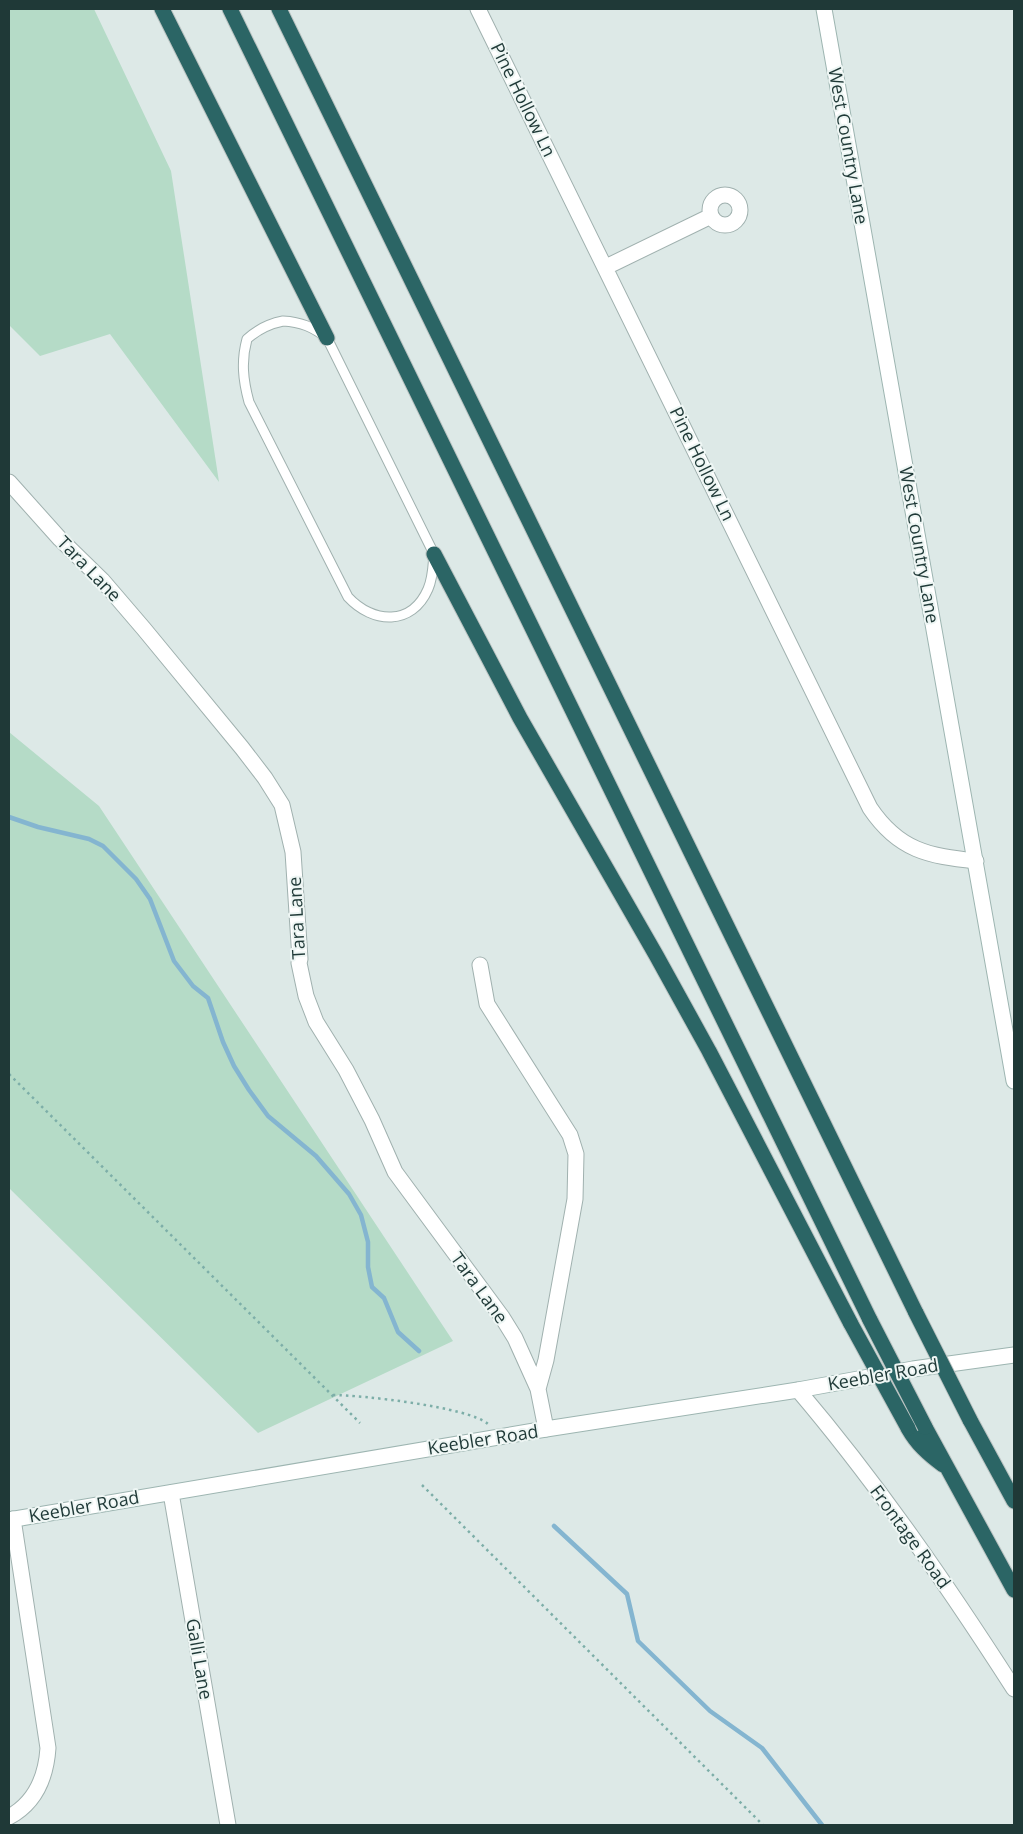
<svg xmlns="http://www.w3.org/2000/svg" width="1023" height="1834" viewBox="0 0 1023 1834" font-family="'Open Sans',sans-serif">
  <style>
    .green { fill: #b5dbc7 }
    .lines { fill: none; stroke-linecap: round; stroke-linejoin: round }
    .stream { stroke: #84b5d0; stroke-width: 4.5 }
    .lane-casing { stroke: #a0b1af; stroke-width: 11 }
    .street-casing { stroke: #a0b1af; stroke-width: 17 }
    .secondary-casing { stroke: #9db5b1; stroke-width: 17 }
    .highway-casing { stroke: #bcc4c3; stroke-width: 17 }
    .path { stroke: #7daea8; stroke-width: 2.5; stroke-dasharray: 2.5 4; stroke-linecap: butt }
    .lane { stroke: #fff; stroke-width: 9 }
    .street { stroke: #fff; stroke-width: 15 }
    .secondary { stroke: #fff; stroke-width: 15 }
    .highway { stroke: #2b6565; stroke-width: 15 }
    .highway-bridge-casing { stroke: #bcc4c3; stroke-width: 17; stroke-linecap: butt }
    .highway-bridge { stroke: #2b6565; stroke-width: 15 }
    .labels { text-anchor: middle; stroke-width: 4; stroke-linejoin: round; paint-order: stroke }
    .street-label { font-size: 18px; fill: #1f3937; stroke: #eef6f4 }
  </style>
  <rect width="100%" height="100%" fill="#dde9e7"/>
  <path class="green" d="M 9,9 L 94,9 L 171,171 L 219,482 L 110,334 L 40,356 L 9,325 Z
    M 9,732 L 99,806 L 453,1341 L 258,1433 L 9,1188 Z"/>
  <g class="lines">
    <path class="stream" d="M 9,817 L 38,827 L 89,839 L 103,846 L 136,879 L 150,899 L 174,961 L 193,986 L 208,998 L 223,1042 L 234,1066 L 249,1090 L 268,1116 L 316,1156 L 349,1194 L 361,1215 L 368,1242 L 368,1267 L 372,1287 L 384,1298 L 398,1332 L 419,1351
      M 554,1526 L 627,1594 L 638,1641 L 710,1711 L 762,1748 L 822,1825"/>
    <defs>
      <path id="lane" d="M 283,321 C 301,322 313,327 327,338 L 434,554 C 433,565 433,578 428,589 C 412,626 373,624 348,597 L 249,402 C 243,380 241,361 247,339 C 258,329 268,324 283,321 Z"/>
      <path id="street" d="M 478,9 L 870,808 C 899,851 929,856 976,861
        M710 210a15 15 0 1 1 30 0a15 15 0 1 1-30 0Z
        M 606,267 L 711,216
        M 9,482 L 60,539 L 102,580 L 144,629 L 242,748 L 265,778 L 282,805 L 293,852 L 300,959 L 299,963 L 306,996 L 316,1022 L 346,1070 L 372,1120 L 395,1172 L 502,1317 L 515,1338 L 538,1389 L 546,1429
        M 480,965 L 487,1004 L 570,1135 L 576,1154 L 575,1199 L 546,1360 L 538,1389
        M 798,1390 C 878,1484 948,1586 1014,1689
        M 171,1493 L 228,1825
        M 9,1817 C 35,1803 46,1777 48,1748 L 13,1519"/>
      <path id="secondary" d="M 824,9 L 1014,1081
        M 9,1520 L 546,1429 L 798,1390 L 913,1369 L 1014,1355"/>
      <path id="highway" d="M 162,9 L 327,338
        M 230,9 L 870,1320
        M 279,9 L 916,1313
        M 434,554 L 520,718 L 656,955 L 709,1051 L 851,1324
        M 970,1420 L 1014,1501
        M 925,1427 L 1014,1590
        M 908,1428 C 917,1444 928,1454 943,1465"/>
    </defs>
    <use href="#lane" class="lane-casing"/>
    <use href="#street" class="street-casing"/>
    <use href="#secondary" class="secondary-casing"/>
    <use href="#highway" class="highway-casing"/>
    <path class="path" d="M 9,1074 L 360,1423
      M 333,1395 C 361,1395 469,1407 488,1424
      M 422,1485 L 763,1825"/>
    <use href="#lane" class="lane"/>
    <use href="#street" class="street"/>
    <use href="#secondary" class="secondary"/>
    <use href="#highway" class="highway"/>
    <defs>
      <path id="highway-bridge" d="M 916,1313 L 970,1420
        M 870,1320 L 925,1427
        M 851,1324 L 908,1428"/>
    </defs>
    <use href="#highway-bridge" class="highway-bridge-casing"/>
    <use href="#highway-bridge" class="highway-bridge"/>
  </g>
  <g class="labels">
    <g class="street-label">
      <text transform="translate(523 100) rotate(64)" y="6">Pine Hollow Ln</text>
      <text transform="translate(848 146) rotate(80)" y="6">West Country Lane</text>
      <text transform="translate(702 464) rotate(64)" y="6">Pine Hollow Ln</text>
      <text transform="translate(919 545) rotate(80)" y="6">West Country Lane</text>
      <text transform="translate(89 569) rotate(46)" y="6">Tara Lane</text>
      <text transform="translate(297 918) rotate(-93)" y="6">Tara Lane</text>
      <text transform="translate(479 1288) rotate(54)" y="6">Tara Lane</text>
      <text transform="translate(883 1375) rotate(-10)" y="6">Keebler Road</text>
      <text transform="translate(483 1440) rotate(-9)" y="6">Keebler Road</text>
      <text transform="translate(84 1507) rotate(-10)" y="6">Keebler Road</text>
      <text transform="translate(910 1537) rotate(54)" y="6">Frontage Road</text>
      <text transform="translate(199 1659) rotate(80)" y="6">Galli Lane</text>
    </g>
  </g>
  <rect width="1023" height="1834" fill="none" stroke="#1f3937" stroke-width="20"/>
</svg>
